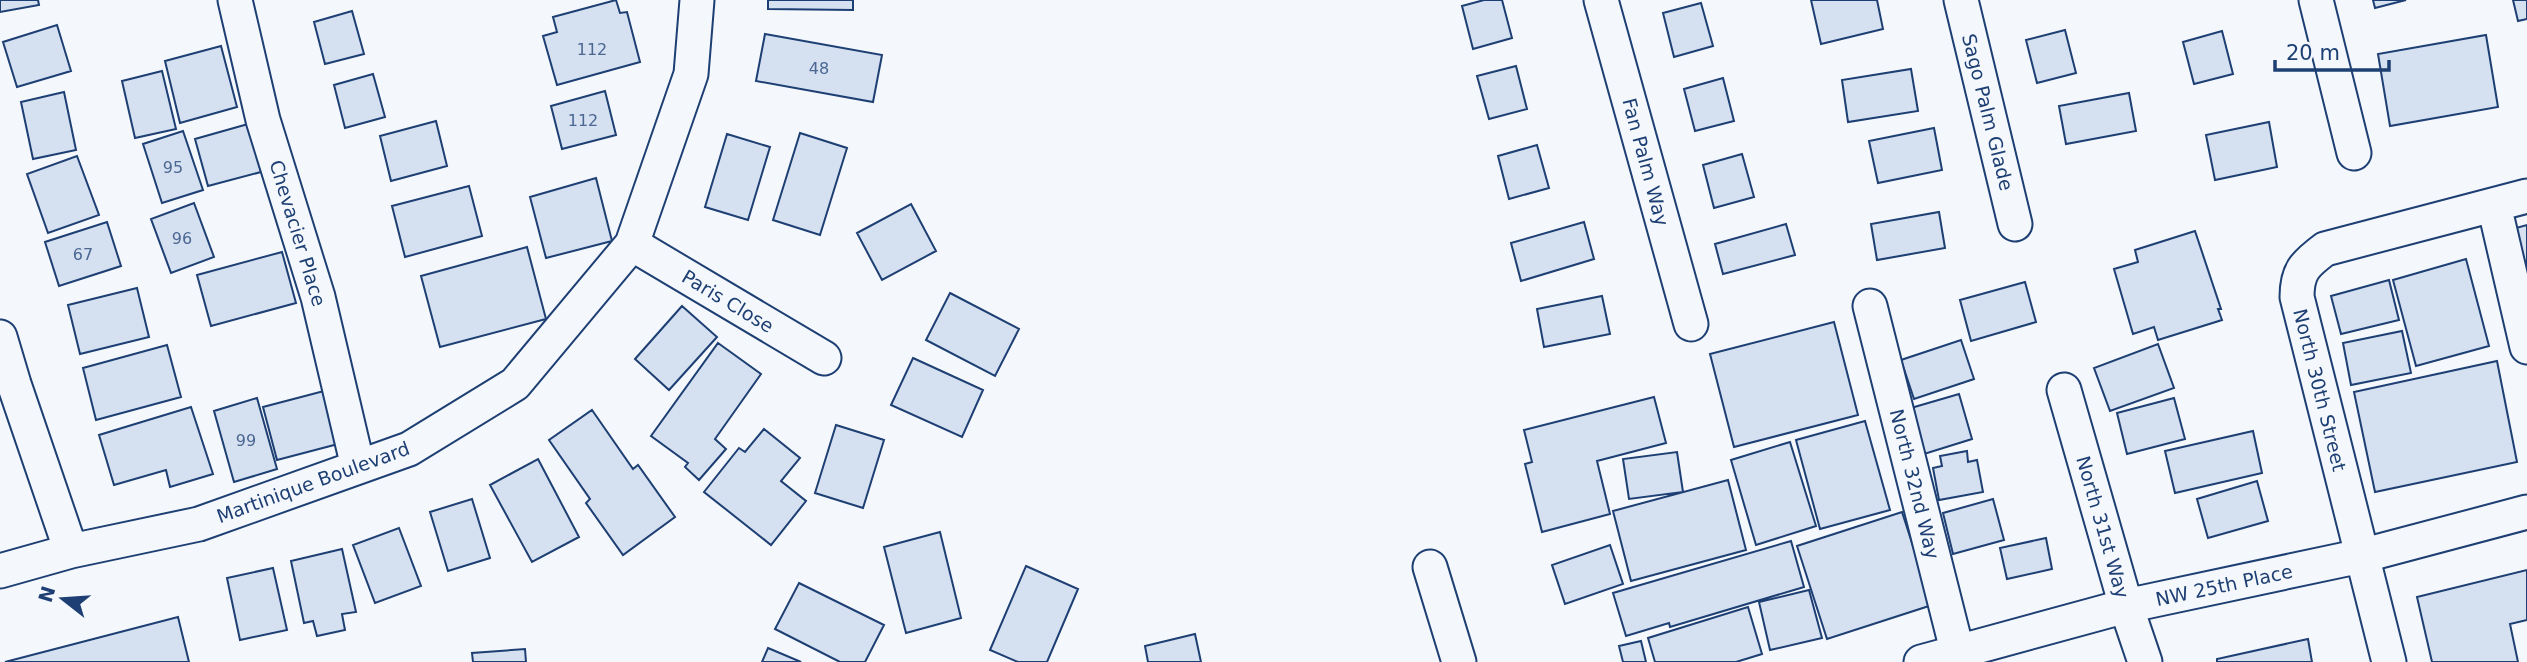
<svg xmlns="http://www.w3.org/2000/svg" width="2527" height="662" viewBox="0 0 2527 662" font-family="'DejaVu Sans',sans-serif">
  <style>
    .building { fill: #d5e0f0; stroke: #1d3f73; stroke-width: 2 }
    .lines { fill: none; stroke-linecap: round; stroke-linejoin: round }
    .minor-casing { stroke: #1d3f73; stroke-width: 37 }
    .minor { stroke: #f4f7fb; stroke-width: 33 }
    .labels { text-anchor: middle; stroke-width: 5; stroke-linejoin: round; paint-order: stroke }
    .number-label { font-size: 16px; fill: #4b6792 }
    .street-label { font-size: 19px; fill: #1d3f73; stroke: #f4f7fb }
  </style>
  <rect width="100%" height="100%" fill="#f4f7fb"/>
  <path class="building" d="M 0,0 L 38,0 L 39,5 L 0,12 Z
    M 616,0 L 620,13 L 627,12 L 640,62 L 557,85 L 543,36 L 557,32 L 553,17 Z
    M 768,0 L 853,0 L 853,10 L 768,9 Z
    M 1484,0 L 1502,0 L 1512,38 L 1473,49 L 1462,6 Z
    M 1811,0 L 1877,0 L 1883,29 L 1821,44 Z
    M 2373,0 L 2406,0 L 2375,8 Z
    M 2513,0 L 2527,0 L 2527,19 L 2518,21 Z
    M 1701,3 L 1713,46 L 1674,57 L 1663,13 Z
    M 352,11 L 364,54 L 325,64 L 314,22 Z
    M 57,25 L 71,71 L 17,87 L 3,42 Z
    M 2065,30 L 2076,73 L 2037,83 L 2026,40 Z
    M 2222,31 L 2233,74 L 2194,84 L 2183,42 Z
    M 765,34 L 882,55 L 873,102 L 756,81 Z
    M 2486,35 L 2498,107 L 2390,126 L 2378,54 Z
    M 221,46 L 237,107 L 180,123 L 165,61 Z
    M 1516,66 L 1527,109 L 1489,119 L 1477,76 Z
    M 1911,69 L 1918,111 L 1848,122 L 1842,80 Z
    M 162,71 L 176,129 L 135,138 L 122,81 Z
    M 373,74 L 385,117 L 345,128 L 334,85 Z
    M 1723,78 L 1734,121 L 1695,131 L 1684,89 Z
    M 605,91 L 616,135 L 562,149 L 551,106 Z
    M 64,92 L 76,150 L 33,159 L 21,102 Z
    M 2129,93 L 2136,131 L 2066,144 L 2059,106 Z
    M 436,121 L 447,166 L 391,181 L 380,136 Z
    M 2269,122 L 2277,167 L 2215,180 L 2206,135 Z
    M 248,124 L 261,172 L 208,186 L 195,139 Z
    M 1934,128 L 1942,170 L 1878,183 L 1869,141 Z
    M 183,131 L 203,190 L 162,203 L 143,144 Z
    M 800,133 L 847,148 L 820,235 L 773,220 Z
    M 727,134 L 770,147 L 748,220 L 705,207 Z
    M 1537,145 L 1549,188 L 1509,199 L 1498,156 Z
    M 1742,154 L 1754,197 L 1714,208 L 1703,165 Z
    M 77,156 L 99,215 L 48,233 L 27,174 Z
    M 596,178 L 612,241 L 546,258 L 530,197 Z
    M 469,186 L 482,236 L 405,257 L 392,206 Z
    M 194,203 L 214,257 L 171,273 L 151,219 Z
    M 911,204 L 936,251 L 882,280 L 857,233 Z
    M 1939,212 L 1945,248 L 1877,260 L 1871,224 Z
    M 107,222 L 121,266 L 59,286 L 45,242 Z
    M 1584,222 L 1594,259 L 1521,281 L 1511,243 Z
    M 1786,224 L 1795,255 L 1723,274 L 1715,244 Z
    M 2527,225 L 2527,295 L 2509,230 Z
    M 2195,231 L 2221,309 L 2218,309 L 2222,320 L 2158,340 L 2154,327 L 2133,334 L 2114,269 L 2138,262 L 2135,250 Z
    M 527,247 L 546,319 L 440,347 L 421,276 Z
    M 282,252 L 296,303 L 211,326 L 197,275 Z
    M 2466,259 L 2489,346 L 2416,366 L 2393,280 Z
    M 2389,280 L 2399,320 L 2341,334 L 2331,296 Z
    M 2025,282 L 2036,322 L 1971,341 L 1960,300 Z
    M 137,288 L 149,337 L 80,354 L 68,305 Z
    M 950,293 L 1019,329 L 995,376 L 926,340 Z
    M 1602,296 L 1610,334 L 1544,347 L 1537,309 Z
    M 682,306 L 717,337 L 669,390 L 635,359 Z
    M 1834,322 L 1858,415 L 1734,447 L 1710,354 Z
    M 2402,331 L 2411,373 L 2351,385 L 2343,343 Z
    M 1961,340 L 1974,379 L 1914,399 L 1901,360 Z
    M 718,343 L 761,374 L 715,439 L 726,449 L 699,480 L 685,467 L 688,463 L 651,436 Z
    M 2158,344 L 2174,388 L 2110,411 L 2094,368 Z
    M 167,345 L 181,397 L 96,420 L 83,368 Z
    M 913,358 L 983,390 L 962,437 L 891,405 Z
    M 2497,361 L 2517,462 L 2375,492 L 2354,392 Z
    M 324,391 L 338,444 L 277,460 L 263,407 Z
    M 1959,394 L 1972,439 L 1924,454 L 1911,408 Z
    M 1654,397 L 1666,443 L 1597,461 L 1610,514 L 1542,532 L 1525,464 L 1532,462 L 1524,430 Z
    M 257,398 L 277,469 L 234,482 L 214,411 Z
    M 2174,398 L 2185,439 L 2127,454 L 2117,413 Z
    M 191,407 L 213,474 L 170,487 L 166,470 L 114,485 L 99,435 Z
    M 592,410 L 633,469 L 638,465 L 675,517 L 623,555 L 586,503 L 590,499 L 549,440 Z
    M 1865,421 L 1890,510 L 1820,529 L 1796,440 Z
    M 836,425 L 884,440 L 863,508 L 815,493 Z
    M 764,429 L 800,458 L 781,481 L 806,501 L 771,545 L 704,492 L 739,448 L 745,452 Z
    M 2253,431 L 2262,473 L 2175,493 L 2165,451 Z
    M 1790,442 L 1816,526 L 1756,545 L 1731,460 Z
    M 1967,451 L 1968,462 L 1977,460 L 1983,492 L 1939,500 L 1933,468 L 1942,466 L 1940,456 Z
    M 1677,452 L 1683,492 L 1629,499 L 1623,459 Z
    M 538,459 L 579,537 L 532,562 L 490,485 Z
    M 1728,480 L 1746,550 L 1631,581 L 1613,511 Z
    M 2257,481 L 2268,521 L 2208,538 L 2197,499 Z
    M 472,499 L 490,558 L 448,571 L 430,512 Z
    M 1993,499 L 2004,540 L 1953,554 L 1943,513 Z
    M 1902,512 L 1932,605 L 1827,639 L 1797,546 Z
    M 399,528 L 421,586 L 375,603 L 353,545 Z
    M 940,532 L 961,618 L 906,633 L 884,547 Z
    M 2046,538 L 2052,569 L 2007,579 L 2000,548 Z
    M 1791,541 L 1804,587 L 1670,627 L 1669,623 L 1626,636 L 1613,593 Z
    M 1610,545 L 1623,584 L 1565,604 L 1552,565 Z
    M 342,549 L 356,612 L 342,614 L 345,630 L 317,636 L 313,621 L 304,623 L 291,561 Z
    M 1026,566 L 1078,589 L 1047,662 L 1018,662 L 990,650 Z
    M 273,568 L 287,630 L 240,640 L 227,578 Z
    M 2527,570 L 2527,620 L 2510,624 L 2518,662 L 2432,662 L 2417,597 Z
    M 799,583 L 884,625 L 865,662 L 840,662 L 775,629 Z
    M 1809,590 L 1822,638 L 1770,650 L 1759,602 Z
    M 1748,607 L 1762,654 L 1736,662 L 1655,662 L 1648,638 Z
    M 178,617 L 189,662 L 5,662 Z
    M 1195,634 L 1201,662 L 1148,662 L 1145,646 Z
    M 2308,639 L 2312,662 L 2217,662 L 2217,659 Z
    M 1641,641 L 1646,662 L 1623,662 L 1619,646 Z
    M 768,648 L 801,662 L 762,662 Z
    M 525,649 L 526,662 L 473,662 L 472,653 Z"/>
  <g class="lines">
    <defs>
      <path id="minor" d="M 235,0 L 263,120 L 318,297 L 358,467
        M 1601,0 L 1691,324
        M 1961,0 L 2015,224
        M 2316,0 L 2354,153
        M 2494,205 L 2527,347
        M 632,244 L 824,358
        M 1870,306 L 1960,662
        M 0,337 L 14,384 L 71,551
        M 2064,390 L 2126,606 L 2145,662
        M 1430,567 L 1459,662
        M 0,571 L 71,551 L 199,524 L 409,449 L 515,384 L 632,244 L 691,74 L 697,0
        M 1921,662 L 2126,606 L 2361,556 L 2527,512
        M 2389,662 L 2297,297 C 2297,271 2305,264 2325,249 L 2527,196"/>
    </defs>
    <use href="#minor" class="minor-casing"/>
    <use href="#minor" class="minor"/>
  </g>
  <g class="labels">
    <g class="number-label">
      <text x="592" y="55">112</text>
      <text x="819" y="74">48</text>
      <text x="583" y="126">112</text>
      <text x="173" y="173">95</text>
      <text x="182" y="244">96</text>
      <text x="83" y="260">67</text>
      <text x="246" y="446">99</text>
    </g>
    <g class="street-label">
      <text transform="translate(1988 112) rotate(76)" y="7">Sago Palm Glade</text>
      <text transform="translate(1646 162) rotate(75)" y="7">Fan Palm Way</text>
      <text transform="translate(298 233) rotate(73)" y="7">Chevacier Place</text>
      <text transform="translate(728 301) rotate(31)" y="7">Paris Close</text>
      <text transform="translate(2320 390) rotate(76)" y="7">North 30th Street</text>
      <text transform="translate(313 482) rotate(-20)" y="7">Martinique Boulevard</text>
      <text transform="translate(1915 484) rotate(76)" y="7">North 32nd Way</text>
      <text transform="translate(2103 527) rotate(74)" y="7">North 31st Way</text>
      <text transform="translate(2224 585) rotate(-12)" y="7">NW 25th Place</text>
    </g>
  </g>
  <g transform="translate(63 599) rotate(287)" stroke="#f4f7fb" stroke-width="5" paint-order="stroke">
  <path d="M0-5L12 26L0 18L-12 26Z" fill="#1d3f73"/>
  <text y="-10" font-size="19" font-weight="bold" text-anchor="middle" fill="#1d3f73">N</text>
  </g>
  <path d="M2275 60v10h114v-10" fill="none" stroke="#1d3f73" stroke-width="3.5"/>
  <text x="2286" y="60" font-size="21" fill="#1d3f73" stroke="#f4f7fb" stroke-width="5" paint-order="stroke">20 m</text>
</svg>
